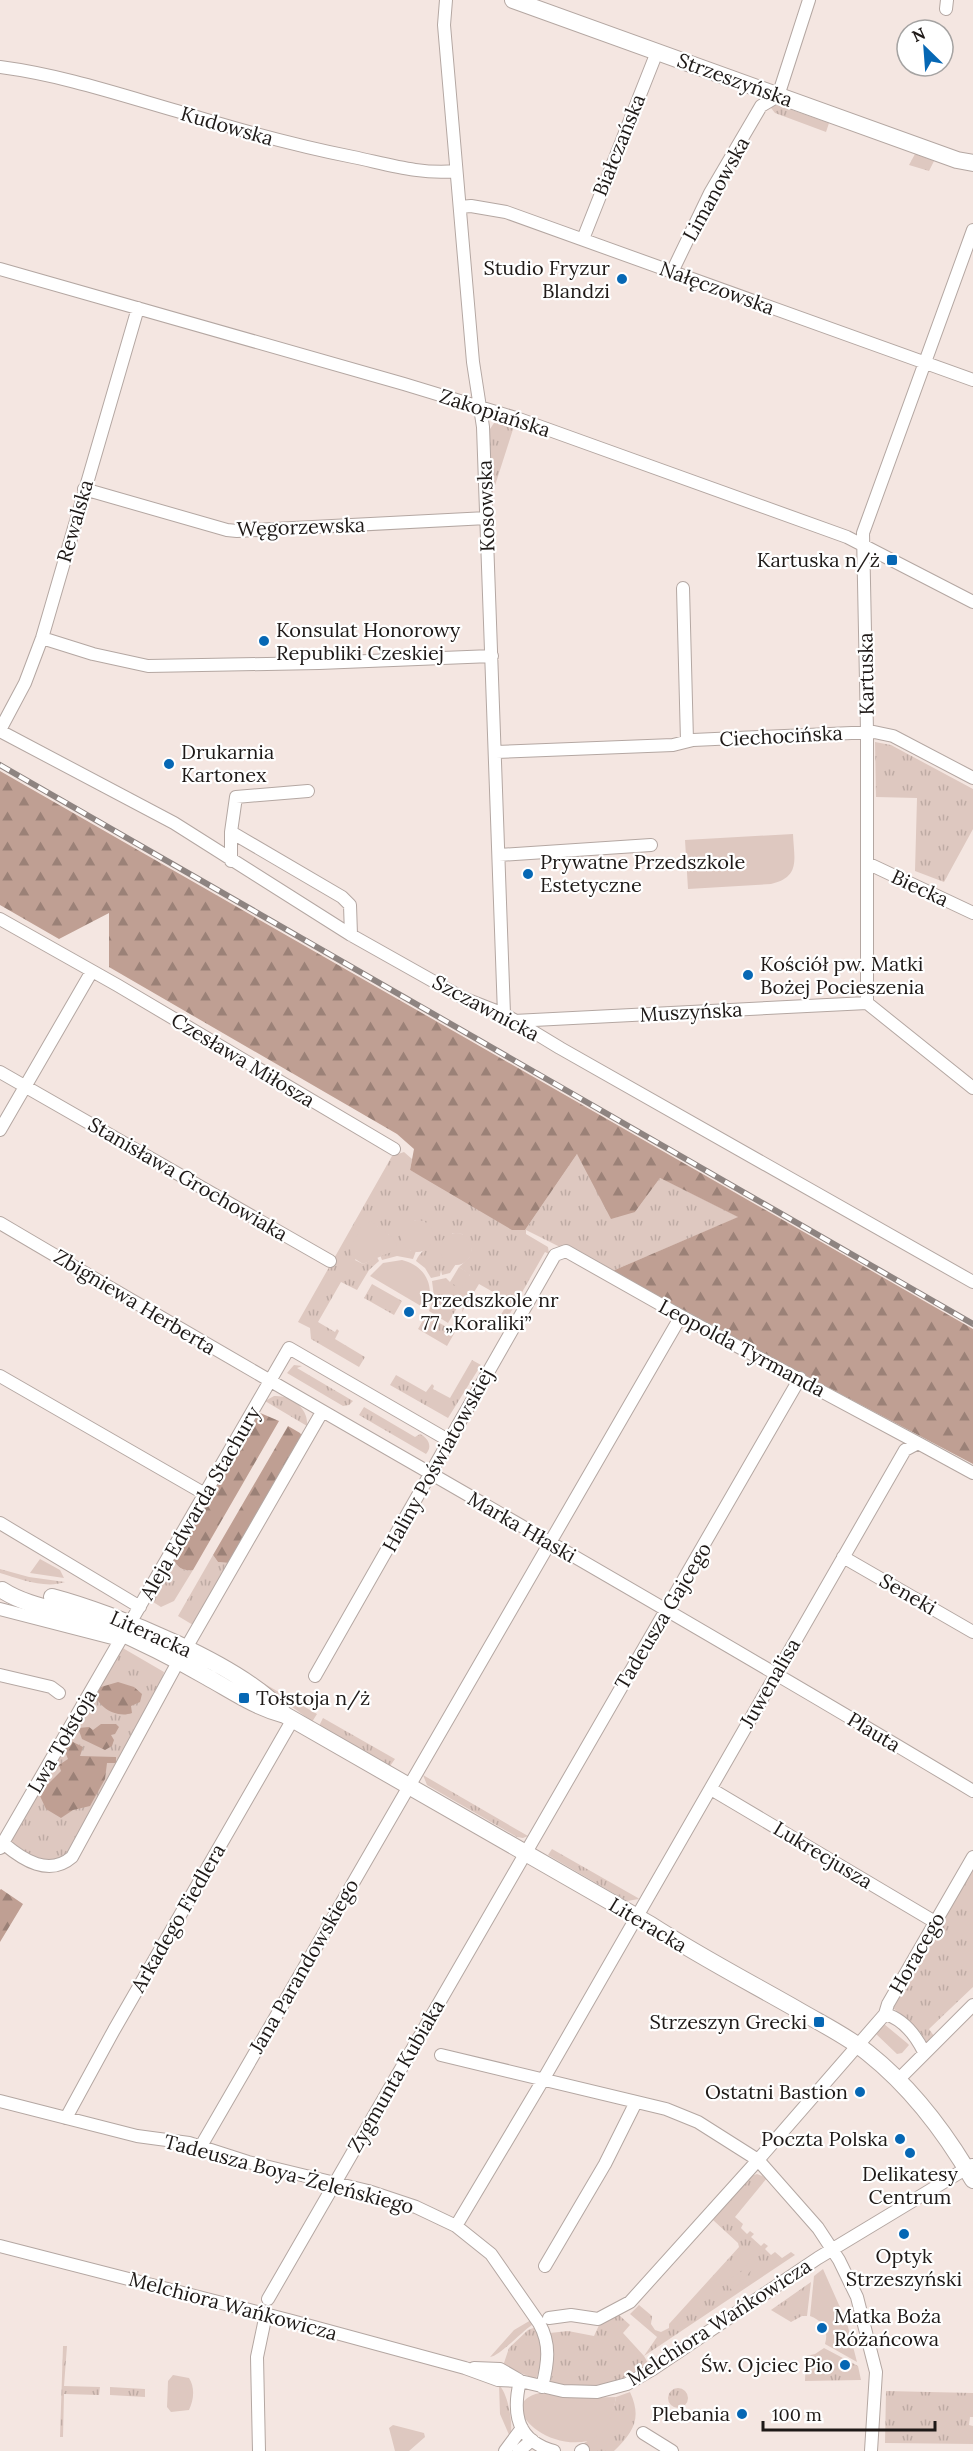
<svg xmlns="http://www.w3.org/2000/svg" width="973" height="2451" viewBox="0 0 973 2451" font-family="Lora,serif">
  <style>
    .grass { fill: url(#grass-tufts) }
    .forest { fill: url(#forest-firs) }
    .green { fill: #dec8c0 }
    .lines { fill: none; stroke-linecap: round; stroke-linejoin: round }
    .street-casing { stroke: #b4a7a2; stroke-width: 14 }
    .secondary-casing { stroke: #b4a7a2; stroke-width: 18 }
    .street { stroke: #fff; stroke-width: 12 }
    .secondary { stroke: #fff; stroke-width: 16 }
    .rail-casing { stroke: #8e8481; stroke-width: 6 }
    .rail { stroke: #fff; stroke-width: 4; stroke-dasharray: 11; stroke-linecap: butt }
    .poi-dot { fill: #0667b4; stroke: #fff; stroke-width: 2 }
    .labels { text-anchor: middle; stroke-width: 4.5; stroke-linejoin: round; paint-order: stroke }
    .street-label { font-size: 20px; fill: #1e1917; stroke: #fff }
    .poi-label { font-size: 20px; fill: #1e1917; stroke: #fff; text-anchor: end }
  </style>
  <defs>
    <pattern id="grass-tufts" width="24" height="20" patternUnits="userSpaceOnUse" patternTransform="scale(1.5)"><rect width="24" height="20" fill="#dec8c0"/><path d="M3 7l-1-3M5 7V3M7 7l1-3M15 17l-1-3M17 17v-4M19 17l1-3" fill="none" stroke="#beaba4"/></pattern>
    <pattern id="forest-firs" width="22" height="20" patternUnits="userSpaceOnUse" patternTransform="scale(1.5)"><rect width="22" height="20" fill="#bf9f93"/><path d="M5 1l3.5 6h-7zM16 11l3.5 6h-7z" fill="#9b8177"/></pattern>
  </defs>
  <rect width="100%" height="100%" fill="#f4e6e1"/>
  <path class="grass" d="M 775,104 L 829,123 L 826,132 L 775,113 L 771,108 Z
    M 915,154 L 934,161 L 929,171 L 909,165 Z
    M 503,419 L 515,423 L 491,498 L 488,432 L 494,423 Z
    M 875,742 L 891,745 L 973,789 L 973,829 L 944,882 L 915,871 L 917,798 L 876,797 Z
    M 404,1152 L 412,1159 L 410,1170 L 525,1230 L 577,1154 L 635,1212 L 660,1178 L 739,1217 L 610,1272 L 526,1230 L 526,1234 L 548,1247 L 549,1254 L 545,1252 L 500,1331 L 495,1329 L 495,1325 L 509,1301 L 479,1284 L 462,1312 L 463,1306 L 456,1303 L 454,1307 L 457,1308 L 448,1323 L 429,1311 L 434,1297 L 432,1281 L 446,1278 L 450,1282 L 470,1275 L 459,1267 L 469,1258 L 472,1249 L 462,1234 L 452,1233 L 451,1263 L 456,1264 L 450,1273 L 442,1275 L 441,1270 L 440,1276 L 431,1278 L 425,1268 L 416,1261 C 420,1251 429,1248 432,1238 L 425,1222 L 415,1220 L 402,1231 L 402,1241 L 411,1251 L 416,1251 L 413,1259 L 397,1256 L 382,1260 L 380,1255 L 391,1252 L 389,1235 L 384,1233 L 377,1226 L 355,1260 L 363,1264 L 377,1257 L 379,1261 L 369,1270 L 357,1290 L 341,1282 L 318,1322 L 335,1332 L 337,1329 L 339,1331 L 335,1339 L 365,1357 L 359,1367 L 311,1339 L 310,1328 L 298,1322 L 392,1156 Z
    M 372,1284 L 402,1301 L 394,1315 L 364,1298 Z
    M 426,1315 L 455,1332 L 447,1346 L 418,1329 Z
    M 472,1360 L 481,1365 L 448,1418 L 390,1385 L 396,1375 L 426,1392 L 432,1384 L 434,1386 L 433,1389 L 450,1398 Z
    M 294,1365 L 302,1366 L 297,1368 L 353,1401 L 349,1405 L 343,1406 L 287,1373 Z
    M 274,1396 C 291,1395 309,1408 307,1426 L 265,1401 Z
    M 364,1407 L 415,1437 L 420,1434 C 428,1438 433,1446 426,1454 L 359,1415 Z
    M 213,1555 L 218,1562 L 229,1563 L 193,1625 L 178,1616 Z
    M 173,1560 C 179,1568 182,1571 193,1570 L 174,1601 L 161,1607 L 150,1600 Z
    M 0,1569 L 29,1577 L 65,1582 C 45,1589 20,1579 0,1573 Z
    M 121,1647 L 164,1672 L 160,1687 L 66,1857 L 44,1861 L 13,1847 L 11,1840 Z
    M 249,1675 L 317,1714 L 312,1722 L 310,1720 Z
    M 323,1718 L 395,1759 L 390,1766 L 319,1726 Z
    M 423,1775 L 528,1836 L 523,1838 L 517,1837 L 427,1785 Z
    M 552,1849 L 638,1898 L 639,1899 L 627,1901 L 548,1855 Z
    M 973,1867 L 973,1987 L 929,2029 L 934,2036 L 927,2043 L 920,2032 L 893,2008 L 893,2006 Z
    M 757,2174 L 767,2178 L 735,2217 L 743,2224 L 741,2228 L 747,2234 L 750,2231 L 754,2234 L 751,2237 L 761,2246 L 764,2243 L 768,2246 L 765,2249 L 771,2255 L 775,2252 L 782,2258 L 791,2252 L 795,2255 L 644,2356 L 649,2365 C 615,2385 591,2390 551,2383 L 553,2352 L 550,2333 L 568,2331 L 594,2336 L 600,2323 L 619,2315 L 630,2325 L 623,2333 L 644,2356 L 657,2337 L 630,2314 L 639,2305 L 652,2316 L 651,2324 L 655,2330 L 661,2332 L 669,2328 L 669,2324 L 739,2247 L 738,2243 L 713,2220 L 749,2179 L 748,2177 Z
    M 811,2282 L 807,2316 L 802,2316 L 791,2322 L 771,2310 Z
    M 531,2320 L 532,2325 C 521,2332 500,2356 490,2357 L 514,2330 Z
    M 536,2327 L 544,2356 L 536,2379 L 503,2366 L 509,2348 L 528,2330 Z
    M 63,2346 L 67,2346 L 64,2386 L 100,2387 L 99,2395 L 64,2394 L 63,2437 L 60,2437 Z
    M 824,2348 L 858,2366 L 861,2380 L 805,2381 L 806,2356 L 815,2354 Z
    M 499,2385 C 508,2393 514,2426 510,2437 L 500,2414 Z
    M 110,2387 L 145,2389 L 145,2397 L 110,2395 Z
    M668 2398a10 10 0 1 1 20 0a10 10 0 1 1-20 0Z
    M 886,2391 L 973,2393 L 973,2417 L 970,2417 L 969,2425 L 973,2426 L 973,2444 L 885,2443 Z
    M 630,2392 C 642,2418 634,2432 614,2451 L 583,2451 L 580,2445 C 600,2436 613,2417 616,2397 Z"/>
  <path class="forest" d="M 0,771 L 973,1329 L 973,1464 L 610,1272 L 738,1217 L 660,1178 L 635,1212 L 611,1219 L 577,1154 L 525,1230 L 512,1230 L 410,1170 L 414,1149 L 397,1134 L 109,967 L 109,913 L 59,939 L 0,905 Z
    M 258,1412 L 279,1421 L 193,1570 C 182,1571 179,1568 173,1560 Z
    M 288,1426 L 300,1433 L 302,1436 L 229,1563 L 218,1562 L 213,1555 Z
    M 118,1682 L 134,1687 L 142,1694 L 140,1702 L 131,1706 L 132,1713 C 116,1719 95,1706 94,1689 Z
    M 101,1724 L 116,1724 L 119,1727 L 115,1734 L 111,1735 L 114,1740 L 112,1746 L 105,1750 L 82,1739 L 78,1728 L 89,1727 L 93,1730 Z
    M 69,1740 L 83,1747 L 80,1756 L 116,1757 L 116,1763 L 107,1763 L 105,1779 L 90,1806 L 73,1810 L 61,1818 L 46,1809 L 40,1796 L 47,1785 L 61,1771 L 59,1765 L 68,1759 L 64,1749 Z
    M 1,1889 L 23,1904 L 0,1942 L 0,1890 Z"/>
  <path class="green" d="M 793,834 C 794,859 801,877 771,884 L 688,889 L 685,840 Z
    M401 1236a16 16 0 1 1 32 0a16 16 0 1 1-32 0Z
    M 371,1221 L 393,1238 L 397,1245 L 391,1252 L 363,1264 L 352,1257 L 350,1248 L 362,1225 Z
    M440 1249a16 16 0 1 1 32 0a16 16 0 1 1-32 0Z
    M 402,1260 C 426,1266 436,1287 426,1309 L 370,1276 L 383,1263 Z
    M 459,1267 L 470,1274 L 461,1289 L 450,1282 Z
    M 40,1559 L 60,1570 L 64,1578 L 30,1573 Z
    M 884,2024 L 907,2043 L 909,2045 L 902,2053 L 897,2054 L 875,2033 Z
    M 755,2253 L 757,2255 L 752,2261 L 756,2265 L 733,2291 L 724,2282 L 741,2272 Z
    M 823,2269 L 847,2323 L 857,2362 L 825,2344 C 829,2330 823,2321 810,2316 L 814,2276 Z
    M 173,2375 L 189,2378 C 195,2387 194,2400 189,2410 L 171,2412 L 167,2407 L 168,2381 Z
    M 540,2393 L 577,2398 L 616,2397 C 613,2415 607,2433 588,2441 C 542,2451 495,2402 540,2393 Z
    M 393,2425 L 424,2433 L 425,2437 L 409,2451 L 395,2451 L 389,2428 Z"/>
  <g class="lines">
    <defs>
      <path id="street" d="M 446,0 L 444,25 L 473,362 L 483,427 L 504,1014
        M 946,9 L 947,0
        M 0,67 C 61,75 118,94 177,111 C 235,129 293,145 353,157 C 387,164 422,175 456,171
        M 460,207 L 471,206 L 506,212 L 973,380
        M 583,239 L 657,52
        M 0,269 L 404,384 L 519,419 L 847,537 L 973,602
        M 672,272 L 710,193 L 761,106 L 778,96 L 809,0
        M 84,489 L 227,530 L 237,531 L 487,518
        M 683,588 L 687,741
        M 42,638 L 93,654 L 148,666 L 319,663 L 492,656
        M 0,730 L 25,683 L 42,638 L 138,308
        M 0,731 L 174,823 L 351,935 L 463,998 L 504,1014 L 560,1048 L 973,1282
        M 496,752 L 673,745 L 693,740 L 874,732 L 893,736 L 973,778
        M 231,832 L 342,897 L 350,905 L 351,935
        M 499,855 L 651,845
        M 231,861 L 231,832 L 236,797 L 308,791
        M 867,863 L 973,913
        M 0,919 L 117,985 L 394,1149
        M 867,1003 L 867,731 L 863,533 L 973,230
        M 867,1003 L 973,1088
        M 514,1021 L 867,1003
        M 0,1072 L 330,1261
        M 0,1130 L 92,971
        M 0,1223 C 323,1414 651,1597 973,1791
        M 0,1376 L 205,1494
        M 0,1523 L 140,1607
        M 843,1557 L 973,1632
        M 0,1609 L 120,1640
        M 0,1675 L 51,1687 L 59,1693
        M 315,1676 L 555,1255 L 566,1251 L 681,1316 L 918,1443
        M 711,1789 L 935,1922
        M 3,1843 C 23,1860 49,1877 72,1857 L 178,1662 L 322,1412
        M 0,1848 L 289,1348 L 448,1440
        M 885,2014 C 903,2019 916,2036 924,2052
        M 441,2055 L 666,2109 L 698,2122 L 758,2160 L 885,2014 L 888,2004 L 973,1857
        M 898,2080 L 973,2005
        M 0,2101 L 137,2136 L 189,2143 L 248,2162 L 368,2191 L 416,2207 L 456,2226 L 491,2254 L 539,2323 C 551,2344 548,2363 542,2387
        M 66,2118 L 114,2030 L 293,1719
        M 201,2146 L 681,1316
        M 456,2226 L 543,2080 L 905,1450 L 918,1443 L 973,1473
        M 0,2246 L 292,2321 L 465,2368 L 498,2380 L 520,2381 L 563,2391 L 597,2392 L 627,2384 L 653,2369 L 818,2258 L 972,2165
        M 545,2266 L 605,2164 L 636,2102
        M 268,2299 L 800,1378
        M 549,2318 L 571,2315 L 598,2319 L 630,2302 L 758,2160 L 818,2228 L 839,2260 L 857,2297 L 876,2372 L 871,2451
        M 474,2368 L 500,2369 L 519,2380
        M 520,2381 C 512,2414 517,2441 554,2451
        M 643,2433 L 672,2451
        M 259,2451 L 257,2357 L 266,2314
        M 505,2451 L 522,2428
        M 519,2451 L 532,2440
        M 581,2451 L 583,2450"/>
      <path id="secondary" d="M 513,0 L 957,160 L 973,163
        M 2,1590 C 31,1609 72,1611 105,1626 C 140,1641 174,1658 207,1677 C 234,1692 255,1707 285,1715 L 651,1925 C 699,1956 749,1982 798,2010 C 822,2024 847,2036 868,2053 C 912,2088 945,2132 973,2180
        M 52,1597 C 113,1613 245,1666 284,1714"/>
    </defs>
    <use href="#street" class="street-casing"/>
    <use href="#secondary" class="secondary-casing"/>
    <use href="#street" class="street"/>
    <use href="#secondary" class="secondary"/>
    <defs>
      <path id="rail" d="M 0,765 L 973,1324"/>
    </defs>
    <use href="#rail" class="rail-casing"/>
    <use href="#rail" class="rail"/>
  </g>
  <g class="poi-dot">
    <circle cx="622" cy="279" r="6"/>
    <rect x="886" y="554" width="12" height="12" rx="3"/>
    <circle cx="264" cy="641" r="6"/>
    <circle cx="169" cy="764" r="6"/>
    <circle cx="528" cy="874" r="6"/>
    <circle cx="748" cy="975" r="6"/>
    <circle cx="409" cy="1312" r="6"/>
    <rect x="238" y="1692" width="12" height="12" rx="3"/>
    <rect x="813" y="2016" width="12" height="12" rx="3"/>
    <circle cx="860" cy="2092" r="6"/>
    <circle cx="900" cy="2139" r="6"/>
    <circle cx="910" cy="2153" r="6"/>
    <circle cx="904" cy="2234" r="6"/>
    <circle cx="822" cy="2328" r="6"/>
    <circle cx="845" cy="2365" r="6"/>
    <circle cx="742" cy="2414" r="6"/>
  </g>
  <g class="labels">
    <g class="street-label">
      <text transform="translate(735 80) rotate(20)" y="7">Strzeszyńska</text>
      <text transform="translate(227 126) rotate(16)" y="7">Kudowska</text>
      <text transform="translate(619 145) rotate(-68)" y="7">Białczańska</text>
      <text transform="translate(716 189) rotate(-61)" y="7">Limanowska</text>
      <text transform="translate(717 288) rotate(20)" y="7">Nałęczowska</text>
      <text transform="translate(495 413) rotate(18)" y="7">Zakopiańska</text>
      <text transform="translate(486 506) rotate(-92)" y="7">Kosowska</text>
      <text transform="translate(75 521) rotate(-74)" y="7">Rewalska</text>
      <text transform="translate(301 527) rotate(-2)" y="7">Węgorzewska</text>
      <text transform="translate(866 674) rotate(-91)" y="7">Kartuska</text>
      <text transform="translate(781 736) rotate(-3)" y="7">Ciechocińska</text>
      <text transform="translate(920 888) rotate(25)" y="7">Biecka</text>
      <text transform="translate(486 1008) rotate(28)" y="7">Szczawnicka</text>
      <text transform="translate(691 1012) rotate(-3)" y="7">Muszyńska</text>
      <text transform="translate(243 1060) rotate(31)" y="7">Czesława Miłosza</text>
      <text transform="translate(188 1179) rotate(30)" y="7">Stanisława Grochowiaka</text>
      <text transform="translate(135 1302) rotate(31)" y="7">Zbigniewa Herberta</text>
      <text transform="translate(742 1348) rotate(28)" y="7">Leopolda Tyrmanda</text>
      <text transform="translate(438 1460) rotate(-61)" y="7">Haliny Poświatowskiej</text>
      <text transform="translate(200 1503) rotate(-60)" y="7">Aleja Edwarda Stachury</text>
      <text transform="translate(522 1527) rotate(30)" y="7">Marka Hłaski</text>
      <text transform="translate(908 1594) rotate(30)" y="7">Seneki</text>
      <text transform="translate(663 1616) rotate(-59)" y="7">Tadeusza Gajcego</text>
      <text transform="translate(151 1634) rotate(24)" y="7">Literacka</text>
      <text transform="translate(770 1683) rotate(-60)" y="7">Juwenalisa</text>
      <text transform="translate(874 1732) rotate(31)" y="7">Plauta</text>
      <text transform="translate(62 1741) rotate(-60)" y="7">Lwa Tołstoja</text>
      <text transform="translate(823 1855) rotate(31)" y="7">Lukrecjusza</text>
      <text transform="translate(178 1918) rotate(-60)" y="7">Arkadego Fiedlera</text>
      <text transform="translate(648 1925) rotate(31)" y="7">Literacka</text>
      <text transform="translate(917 1953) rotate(-60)" y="7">Horacego</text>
      <text transform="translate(304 1966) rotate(-60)" y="7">Jana Parandowskiego</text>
      <text transform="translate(396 2076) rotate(-60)" y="7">Zygmunta Kubiaka</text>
      <text transform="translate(289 2174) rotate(15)" y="7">Tadeusza Boya-Żeleńskiego</text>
      <text transform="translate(233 2306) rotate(15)" y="7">Melchiora Wańkowicza</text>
      <text transform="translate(719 2322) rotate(-33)" y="7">Melchiora Wańkowicza</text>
    </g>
    <g class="poi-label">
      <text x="610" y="275">Studio Fryzur<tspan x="610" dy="23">Blandzi</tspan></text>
      <text x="880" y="567">Kartuska n/ż</text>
      <text x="276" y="637" text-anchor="start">Konsulat Honorowy<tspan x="276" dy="23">Republiki Czeskiej</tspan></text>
      <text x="181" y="759" text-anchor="start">Drukarnia<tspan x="181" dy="23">Kartonex</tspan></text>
      <text x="540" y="869" text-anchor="start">Prywatne Przedszkole<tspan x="540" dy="23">Estetyczne</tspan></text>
      <text x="760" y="971" text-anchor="start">Kościół pw. Matki<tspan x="760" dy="23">Bożej Pocieszenia</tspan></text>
      <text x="421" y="1307" text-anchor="start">Przedszkole nr<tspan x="421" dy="23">77 „Koraliki”</tspan></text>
      <text x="256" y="1705" text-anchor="start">Tołstoja n/ż</text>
      <text x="807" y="2029">Strzeszyn Grecki</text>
      <text x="848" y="2099">Ostatni Bastion</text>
      <text x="888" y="2146">Poczta Polska</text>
      <text x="910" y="2181" text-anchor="middle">Delikatesy<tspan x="910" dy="23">Centrum</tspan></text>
      <text x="904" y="2263" text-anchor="middle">Optyk<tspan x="904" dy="23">Strzeszyński</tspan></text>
      <text x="834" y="2323" text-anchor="start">Matka Boża<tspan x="834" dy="23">Różańcowa</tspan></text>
      <text x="833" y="2372">Św. Ojciec Pio</text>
      <text x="730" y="2421">Plebania</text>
    </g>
  </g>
  <g transform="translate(925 48) rotate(335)"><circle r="28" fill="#ffffff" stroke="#a5a3a2" stroke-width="1.5"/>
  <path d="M0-4.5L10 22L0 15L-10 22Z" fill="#0667b4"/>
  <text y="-9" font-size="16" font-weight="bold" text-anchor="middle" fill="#1e1917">N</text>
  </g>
  <path d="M763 2421v9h172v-9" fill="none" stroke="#1e1917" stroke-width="3"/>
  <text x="772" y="2421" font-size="18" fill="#1e1917" stroke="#ffffff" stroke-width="4.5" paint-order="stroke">100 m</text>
</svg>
